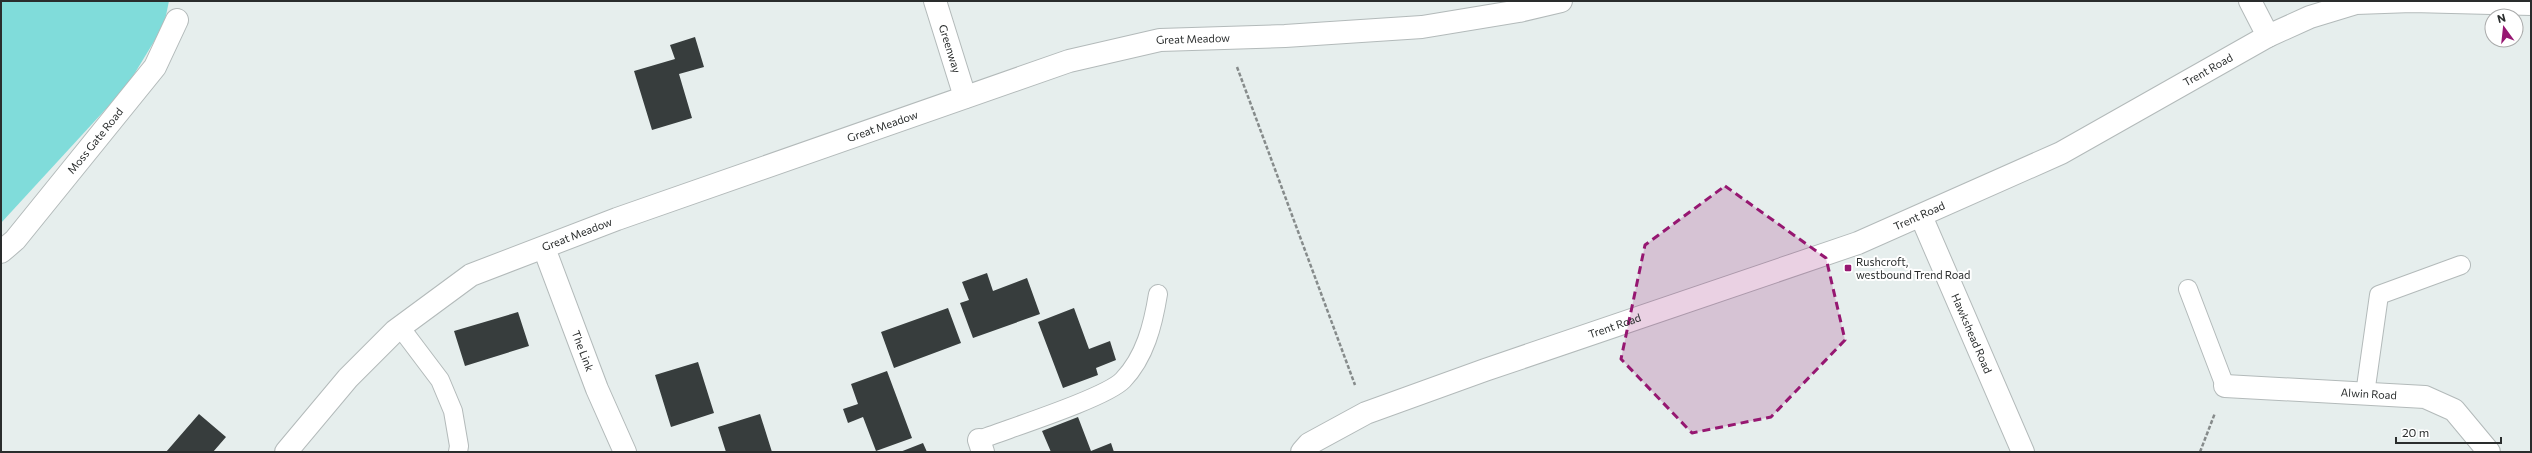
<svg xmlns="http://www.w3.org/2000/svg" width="2532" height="453" viewBox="0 0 2532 453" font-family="Commissioner,sans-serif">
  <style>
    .green { fill: #80dcda }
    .building { fill: #373d3d }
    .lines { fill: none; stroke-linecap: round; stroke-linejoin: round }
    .service-casing { stroke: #b3baba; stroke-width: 20 }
    .minor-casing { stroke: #b3baba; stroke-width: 24 }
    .path { stroke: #868b8b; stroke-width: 2.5; stroke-dasharray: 4 2; stroke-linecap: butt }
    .service { stroke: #fff; stroke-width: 18 }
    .minor { stroke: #fff; stroke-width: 22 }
    .marked { fill: #961771; fill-opacity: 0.2; stroke: #961771; stroke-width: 3; stroke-dasharray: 8 5; stroke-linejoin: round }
    .poi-dot { fill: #961771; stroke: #fff; stroke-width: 1.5 }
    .labels { text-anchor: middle; stroke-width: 4; stroke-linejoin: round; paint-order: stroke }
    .street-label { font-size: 11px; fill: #2a2d2d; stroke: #fff }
    .poi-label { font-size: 11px; fill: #2a2d2d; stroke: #fff; text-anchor: start }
  </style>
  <rect width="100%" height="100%" fill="#e6eeed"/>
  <path class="green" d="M 1,1 L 169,1 L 164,25 L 127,86 L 1,223 Z"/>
  <path class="building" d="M 695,37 L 704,67 L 679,74 L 692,118 L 652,130 L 634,71 L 675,59 L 670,45 Z
    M 987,273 L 993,291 L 1027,278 L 1040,314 L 973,338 L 960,303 L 969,300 L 962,282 Z
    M 948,308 L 961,343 L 894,368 L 881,332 Z
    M 1074,308 L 1089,349 L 1110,341 L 1116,360 L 1096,368 L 1098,375 L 1063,388 L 1038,322 Z
    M 518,312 L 529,346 L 465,366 L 454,331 Z
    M 698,362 L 714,413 L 671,427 L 655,375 Z
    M 887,371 L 912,438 L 876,451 L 863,417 L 848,423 L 843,409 L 858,404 L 851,384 Z
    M 199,414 L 226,437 L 213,452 L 166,452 Z
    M 760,414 L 772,452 L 726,452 L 718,427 Z
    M 1078,417 L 1091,451 L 1111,443 L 1114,452 L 1051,452 L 1042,431 Z
    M 923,443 L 927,452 L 900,452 Z"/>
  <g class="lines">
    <defs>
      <path id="service" d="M 2188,289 L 2225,386
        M 400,327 L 440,380 L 453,411 L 459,446 L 458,452
        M 2365,394 L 2379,295 L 2461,265
        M 979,440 C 1007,429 1106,398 1123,380 C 1145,357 1153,325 1158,294"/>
      <g id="minor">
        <path id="s1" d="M 935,1 L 965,97"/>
        <path d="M 2250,1 L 2268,36"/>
        <path id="s2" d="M 1921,216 L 2023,452"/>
        <path id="s3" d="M 544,248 L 597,389 L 625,452"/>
        <path id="s4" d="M 1,252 L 15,240 L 155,67 L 177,20"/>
        <path id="s5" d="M 2225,386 L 2425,397 L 2454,410 L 2489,452"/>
        <path d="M 979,440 L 983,452"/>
        <path id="s6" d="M 286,452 L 348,378 L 395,331 L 471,275 L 617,219 L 1069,61 L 1160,40 L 1285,36 L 1422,27 L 1519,11 L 1561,1"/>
        <path id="s7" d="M 1302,452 L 1309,444 L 1366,413 L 1485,370 L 1858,243 L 2061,153 L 2268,36 L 2310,17 L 2356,3 L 2412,1 L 2531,4"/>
      </g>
    </defs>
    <use href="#service" class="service-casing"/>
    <use href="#minor" class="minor-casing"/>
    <path class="path" d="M 1237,67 L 1355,385
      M 2200,452 L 2215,413"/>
    <use href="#service" class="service"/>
    <use href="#minor" class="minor"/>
  </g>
  <path class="marked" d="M 1725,186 L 1826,258 L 1845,340 L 1771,417 L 1692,433 L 1621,359 L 1645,245 Z"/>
  <rect class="poi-dot" x="1844" y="264" width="8" height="8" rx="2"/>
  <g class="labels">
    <g class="street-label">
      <text dy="4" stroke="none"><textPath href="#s6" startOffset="1019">Great Meadow</textPath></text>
      <text dy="4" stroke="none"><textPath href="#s1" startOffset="50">Greenway</textPath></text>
      <text dy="4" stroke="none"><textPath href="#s7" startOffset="987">Trent Road</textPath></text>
      <text dy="4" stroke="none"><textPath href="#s6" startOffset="695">Great Meadow</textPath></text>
      <text dy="4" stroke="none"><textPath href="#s4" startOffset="146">Moss Gate Road</textPath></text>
      <text dy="4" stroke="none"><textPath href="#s7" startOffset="663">Trent Road</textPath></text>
      <text dy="4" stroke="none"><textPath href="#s6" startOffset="371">Great Meadow</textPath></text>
      <text dy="4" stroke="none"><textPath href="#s7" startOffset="339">Trent Road</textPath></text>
      <text dy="4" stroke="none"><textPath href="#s2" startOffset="128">Hawkshead Road</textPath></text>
      <text dy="4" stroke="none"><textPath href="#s3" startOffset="110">The Link</textPath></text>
      <text dy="4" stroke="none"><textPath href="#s5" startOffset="144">Alwin Road</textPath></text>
    </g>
    <g class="poi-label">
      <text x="1856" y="266">Rushcroft,<tspan x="1856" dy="13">westbound Trend Road</tspan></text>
    </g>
  </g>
  <rect width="2532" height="453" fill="none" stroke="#2a2d2d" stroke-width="4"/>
  <g transform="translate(2504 28) rotate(345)"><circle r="19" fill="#ffffff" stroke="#aaabab"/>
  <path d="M0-3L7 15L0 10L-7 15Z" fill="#961771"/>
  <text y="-6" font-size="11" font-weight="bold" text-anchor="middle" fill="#2a2d2d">N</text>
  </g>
  <path d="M2396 437v6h105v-6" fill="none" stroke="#2a2d2d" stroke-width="2"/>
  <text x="2402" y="437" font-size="12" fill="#2a2d2d" stroke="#ffffff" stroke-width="3" paint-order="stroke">20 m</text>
</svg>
